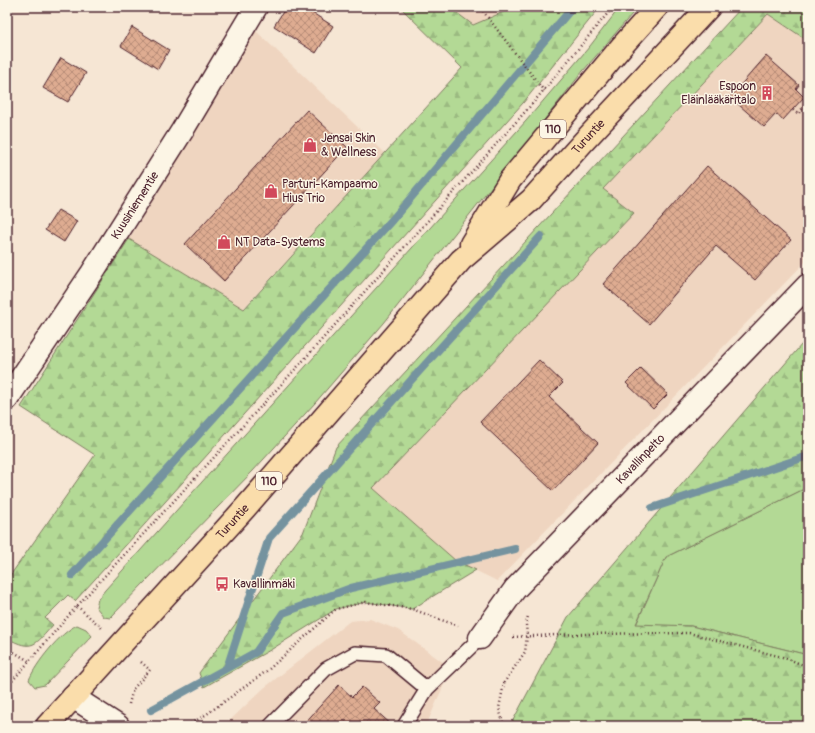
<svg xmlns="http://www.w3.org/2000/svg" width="815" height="733" viewBox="0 0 815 733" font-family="Pangolin,sans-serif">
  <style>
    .built { fill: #efd5c0 }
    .green { fill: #b3d995; stroke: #7e7c60 }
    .forest { fill: url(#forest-firs); stroke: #7e7c60 }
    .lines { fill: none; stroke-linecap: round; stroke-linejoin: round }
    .stream { stroke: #74939f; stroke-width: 8 }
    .building { fill: url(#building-cross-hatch); stroke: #4a1f2b }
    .service-casing { stroke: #4a1f2b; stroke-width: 16 }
    .minor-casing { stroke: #4a1f2b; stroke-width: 25 }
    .primary-casing { stroke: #4a1f2b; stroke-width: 25 }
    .path { stroke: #4a1f2b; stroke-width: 2.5; stroke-dasharray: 1 3; stroke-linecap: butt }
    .service { stroke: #fcf5e5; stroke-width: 13 }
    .minor { stroke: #fcf5e5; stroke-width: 22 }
    .primary { stroke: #faddab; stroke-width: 22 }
    .labels { text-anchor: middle; stroke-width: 3; stroke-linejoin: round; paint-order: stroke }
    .shield { fill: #fcf5e5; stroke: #7f5f63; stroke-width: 1 }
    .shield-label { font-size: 11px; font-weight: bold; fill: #4a1f2b }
    .poi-label { font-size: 12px; fill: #4a1f2b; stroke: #fcf5e5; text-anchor: start }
    .street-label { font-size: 12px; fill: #4a1f2b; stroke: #fcf5e5 }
  </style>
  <defs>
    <pattern id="forest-firs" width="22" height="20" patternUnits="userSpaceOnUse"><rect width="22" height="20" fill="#b3d995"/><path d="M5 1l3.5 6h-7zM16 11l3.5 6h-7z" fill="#9bba81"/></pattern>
    <pattern id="building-cross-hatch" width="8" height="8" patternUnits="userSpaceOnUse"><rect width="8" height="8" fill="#deac91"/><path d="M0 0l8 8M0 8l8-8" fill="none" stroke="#b68b77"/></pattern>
  </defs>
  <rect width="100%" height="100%" fill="#f6e6d4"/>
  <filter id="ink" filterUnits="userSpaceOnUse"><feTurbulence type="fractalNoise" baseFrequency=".025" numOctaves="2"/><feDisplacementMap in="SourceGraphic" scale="8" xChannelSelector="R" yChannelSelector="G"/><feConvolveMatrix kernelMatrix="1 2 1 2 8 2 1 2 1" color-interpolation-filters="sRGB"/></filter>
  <g filter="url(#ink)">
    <path class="built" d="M 449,7 L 515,7 L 473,25 Z
      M 768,14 L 808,41 L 808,259 L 497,581 L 456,561 L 373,488 L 633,213 L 603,189 Z
      M 256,31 L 385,153 L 243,309 L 129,239 Z
      M 370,619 L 398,630 L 451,668 L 426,726 L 224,726 L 264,688 L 350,621 Z"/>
    <path class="green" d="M 620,7 L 638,7 L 583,71 L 384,323 L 315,403 L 253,471 L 110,618 L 104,617 L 96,607 L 98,599 L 105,590 L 526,121 L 590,46 Z
      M 808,487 L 808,655 L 691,626 L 636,625 L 666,557 Z
      M 77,625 L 86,629 L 92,636 L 45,685 L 35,687 L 29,680 C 36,663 60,633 77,625 Z"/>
    <path class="forest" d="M 400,7 L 449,7 L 473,25 L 515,7 L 600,7 L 523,103 L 165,502 L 75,601 L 68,595 L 45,618 L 53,625 C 35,645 33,652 7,638 L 7,580 L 95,455 L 21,407 L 129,239 L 244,309 L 462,68 Z
      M 742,7 L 808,7 L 808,41 L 768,14 L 603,189 L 634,213 L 373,488 L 456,561 L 476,570 L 412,609 L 366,602 L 336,609 L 272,649 L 204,687 L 199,673 L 303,533 L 336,447 Z
      M 808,337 L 808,487 L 666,557 L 636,624 L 691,626 L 808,655 L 808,726 L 510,726 L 568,617 Z"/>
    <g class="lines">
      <path class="stream" d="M 652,508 L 808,456
        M 72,575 L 392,220 L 573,7
        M 227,668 L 269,538 L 541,236
        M 151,710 L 256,652 L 283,613 L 351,588 L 515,549"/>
    </g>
    <path class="building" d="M 286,7 L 303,7 L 333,26 L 316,53 L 274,26 Z
      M 132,27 L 169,50 L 158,69 L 121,46 Z
      M 766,56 L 799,85 L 796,89 L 804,97 L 783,120 L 776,114 L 764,127 L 730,97 Z
      M 61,58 L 86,73 L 68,102 L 43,88 Z
      M 307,110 L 347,147 L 224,281 L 185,244 Z
      M 707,166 L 791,240 L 755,280 L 716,246 L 649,324 L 603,284 Z
      M 58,210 L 77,221 L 64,242 L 45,230 Z
      M 539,360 L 563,383 L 549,397 L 598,443 L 553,491 L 480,422 Z
      M 641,368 L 668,394 L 653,409 L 626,383 Z
      M 339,685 L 352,697 L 362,687 L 380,703 L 374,709 L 393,726 L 302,726 Z"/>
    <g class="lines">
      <defs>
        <path id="service" d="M 270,726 L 326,669 L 355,653 L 386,655 L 427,689
          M 404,726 L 427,689 L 480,638"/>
        <g id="minor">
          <path id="s1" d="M 7,399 L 92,273 L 182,131 L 256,7"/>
          <path id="s2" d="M 480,638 L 515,589 L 808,285"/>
          <path d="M 73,697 L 118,726"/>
        </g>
        <g id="primary">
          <path d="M 471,244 L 510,180 L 622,46 L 657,7"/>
          <path id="s3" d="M 47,726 L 245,508 L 461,260 L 531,200 L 585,140 L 709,7"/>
        </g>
      </defs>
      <use href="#service" class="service-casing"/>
      <use href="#minor" class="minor-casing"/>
      <use href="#primary" class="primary-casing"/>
      <path class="path" d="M 483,11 L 544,91
        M 793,110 L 798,114 L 806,104 L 808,104
        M 77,606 L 102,628
        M 513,637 L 577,634 L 689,633 L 786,658 L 808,667
        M 7,648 L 29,661
        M 7,687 L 77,606 L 301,363 L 533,103 L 613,7
        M 129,704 L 133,689 L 150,670 L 141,662
        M 187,726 L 207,714 L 268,670 L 336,609 L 366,602 L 412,609 L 458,626
        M 504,726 L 499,708 L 504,683 L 525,652 L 527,636 L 526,624 L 528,616"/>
      <use href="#service" class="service"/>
      <use href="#minor" class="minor"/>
      <use href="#primary" class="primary"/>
    </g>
  </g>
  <defs>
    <symbol id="building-bare" viewBox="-9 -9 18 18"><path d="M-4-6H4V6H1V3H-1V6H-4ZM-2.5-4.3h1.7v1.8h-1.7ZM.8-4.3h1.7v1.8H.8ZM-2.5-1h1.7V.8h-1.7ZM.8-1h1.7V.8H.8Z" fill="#d1495b" stroke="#fcf5e5" stroke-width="2.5" paint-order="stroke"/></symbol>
    <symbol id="shop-bare" viewBox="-9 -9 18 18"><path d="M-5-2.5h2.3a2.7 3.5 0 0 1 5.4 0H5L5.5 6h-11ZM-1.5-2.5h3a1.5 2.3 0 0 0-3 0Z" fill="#d1495b" stroke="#fcf5e5" stroke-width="2.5" paint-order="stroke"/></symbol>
    <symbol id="bus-bare" viewBox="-9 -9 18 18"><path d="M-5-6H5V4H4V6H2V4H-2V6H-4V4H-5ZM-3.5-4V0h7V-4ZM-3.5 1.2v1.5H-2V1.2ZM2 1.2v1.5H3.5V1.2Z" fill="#d1495b" stroke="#fcf5e5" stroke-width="2.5" paint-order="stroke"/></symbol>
  </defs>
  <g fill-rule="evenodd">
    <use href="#building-bare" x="757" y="83" width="20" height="20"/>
    <use href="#shop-bare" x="300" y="135" width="20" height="20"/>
    <use href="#shop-bare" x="261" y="181" width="20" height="20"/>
    <use href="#shop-bare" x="214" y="232" width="20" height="20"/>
    <use href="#bus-bare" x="212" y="574" width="20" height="20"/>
  </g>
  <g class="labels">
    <g class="shield">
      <rect x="540" y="120" width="26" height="18" rx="3"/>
      <rect x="256" y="472" width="26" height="18" rx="3"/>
    </g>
    <g class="shield-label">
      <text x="553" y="133">110</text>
      <text x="269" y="485">110</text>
    </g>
    <g class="poi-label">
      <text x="756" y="90" text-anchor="end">Espoon<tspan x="756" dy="14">Eläinlääkäritalo</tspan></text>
      <text x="321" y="142">Jensai Skin<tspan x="321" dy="14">&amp; Wellness</tspan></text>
      <text x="282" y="188">Parturi-Kampaamo<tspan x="282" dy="14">Hius Trio</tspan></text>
      <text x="235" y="246">NT Data-Systems</text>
      <text x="233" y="588">Kavallinmäki</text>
    </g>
    <g class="street-label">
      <text dy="4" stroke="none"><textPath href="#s3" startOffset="801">Turuntie</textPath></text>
      <text dy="4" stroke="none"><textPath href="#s1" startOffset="232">Kuusiniementie</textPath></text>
      <text dy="4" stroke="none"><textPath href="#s2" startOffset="241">Kavallinpelto</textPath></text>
      <text dy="4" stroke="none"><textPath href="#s3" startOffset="276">Turuntie</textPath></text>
    </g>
  </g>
  <rect width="815" height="733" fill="none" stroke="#fcf5e5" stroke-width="24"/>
  <rect x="12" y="12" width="791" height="709" fill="none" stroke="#4a1f2b" stroke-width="1.5" filter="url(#ink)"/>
</svg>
